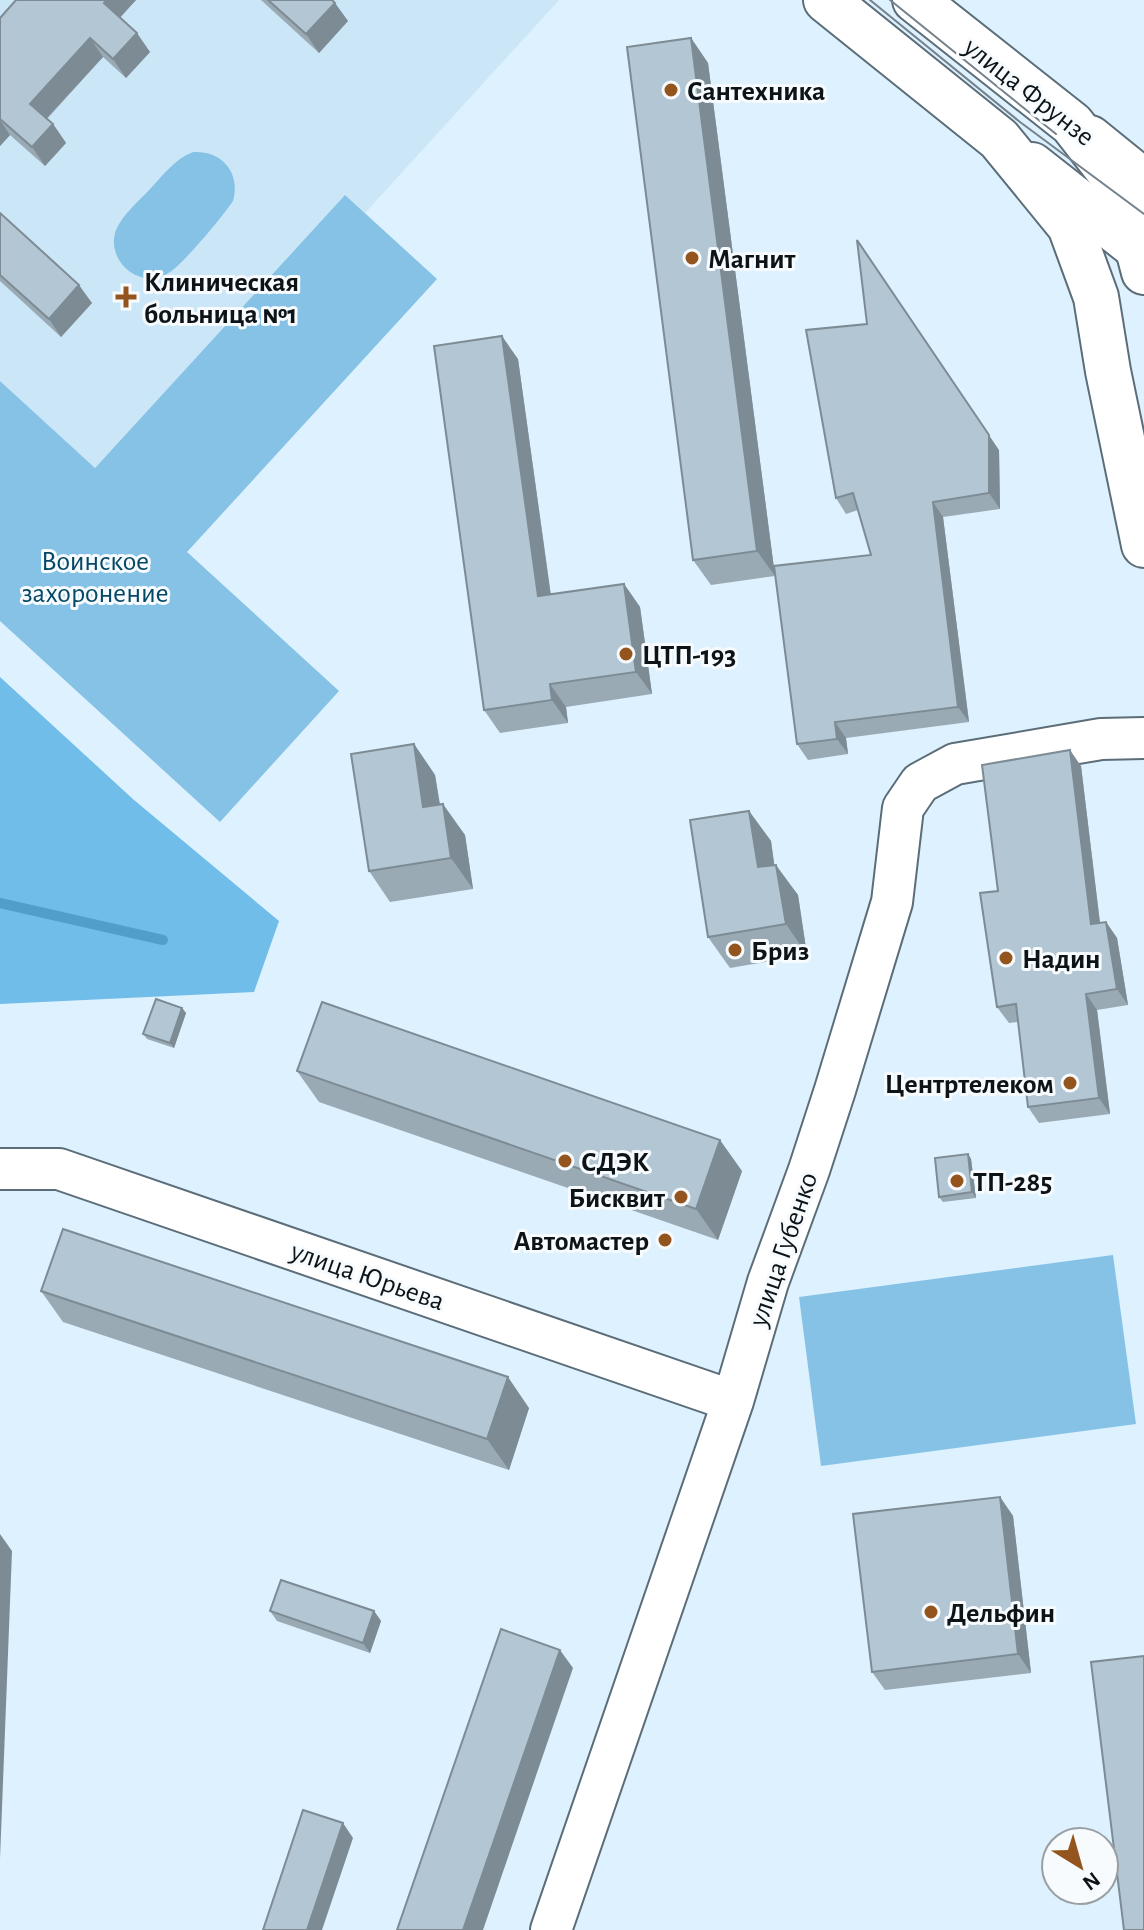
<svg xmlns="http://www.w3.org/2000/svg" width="1144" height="1930" viewBox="0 0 1144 1930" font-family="'Alegreya Sans',sans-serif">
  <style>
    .built { fill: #cbe6f7 }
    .green { fill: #86c2e6 }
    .forest { fill: #70bdea }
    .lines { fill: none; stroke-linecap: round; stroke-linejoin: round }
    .stream { stroke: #519eca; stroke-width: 10 }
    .street-casing { stroke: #5b6d78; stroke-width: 44 }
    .secondary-casing { stroke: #5b6d78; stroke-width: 48 }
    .primary-casing { stroke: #5b6d78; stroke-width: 48 }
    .street { stroke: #fff; stroke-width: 40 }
    .secondary { stroke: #fff; stroke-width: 44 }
    .primary { stroke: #fff; stroke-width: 44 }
    .tram { stroke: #75828b; stroke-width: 2 }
    .wall { fill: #9aaab5 }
    .shaded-wall { fill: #7d8b94 }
    .building { fill: #b3c6d3; stroke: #7d8b94; stroke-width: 2 }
    .poi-dot { fill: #94541e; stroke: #f7fbfe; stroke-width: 3 }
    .labels { text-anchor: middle; stroke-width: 6; stroke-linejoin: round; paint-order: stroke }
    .poi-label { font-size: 28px; font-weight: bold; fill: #0d1418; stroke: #f7fbfe; text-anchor: start }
    .street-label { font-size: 28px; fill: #0d1418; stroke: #f7fbfe }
    .park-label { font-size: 28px; fill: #054865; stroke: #f7fbfe }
  </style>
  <rect width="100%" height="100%" fill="#ddf1fe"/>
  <path class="built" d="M 0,0 L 559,0 L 365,213 L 345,195 L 95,468 L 0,381 Z"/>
  <path class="green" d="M 193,152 C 222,150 241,173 233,201 C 223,216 181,267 167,274 C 139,290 105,260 116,230 C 122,215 140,200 151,188 C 164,174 175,159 193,152 Z
    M 345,195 L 437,279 L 187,552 L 339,691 L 220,822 L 0,621 L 0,381 L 95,468 Z
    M 1113,1255 L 1136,1424 L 821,1466 L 799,1297 Z"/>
  <path class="forest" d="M 0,677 L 134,800 L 279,921 L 254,992 L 0,1004 Z"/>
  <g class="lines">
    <path class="stream" d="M 0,903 L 163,940"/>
    <defs>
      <path id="street" d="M 0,1169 L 59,1169 L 733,1401
        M 551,1930 L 733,1401 L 768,1282 L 809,1170 L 835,1090 L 892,902 L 903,808 L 920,783 L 955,764 L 1101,739 L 1144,738"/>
      <path id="secondary" d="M 1090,138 L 1144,182
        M 1032,165 L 1144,253"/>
      <path id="primary" d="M 826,0 L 999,139 L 1070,226 L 1096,297 L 1108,371 L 1144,545
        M 915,0 L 1072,124 L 1111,174 L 1130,219 L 1144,272"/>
    </defs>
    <use href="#street" class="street-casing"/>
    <use href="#secondary" class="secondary-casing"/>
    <use href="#primary" class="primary-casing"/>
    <use href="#street" class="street"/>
    <use href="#secondary" class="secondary"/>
    <use href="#primary" class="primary"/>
    <path class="tram" d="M 870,0 L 1020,122 L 1144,214
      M 890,0 L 1056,134"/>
  </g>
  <path class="wall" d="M 16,0 L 136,0 L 120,17 L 150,52 L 126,78 L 103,57 L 47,119 L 53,124 L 66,143 L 45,166 L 10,135 L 0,146 L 0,18 Z
    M 261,0 L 332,0 L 348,21 L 319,53 Z
    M 691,38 L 708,63 L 775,576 L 711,585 L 693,560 Z
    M 0,213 L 92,303 L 61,337 L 0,281 Z
    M 518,359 L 551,595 L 624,584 L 640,607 L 652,694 L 566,707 L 568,723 L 500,733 L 484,710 Z
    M 999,450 L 1000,509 L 943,517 L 969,722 L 846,738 L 848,754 L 808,760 L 797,744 L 871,555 L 858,510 L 846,514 L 836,498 Z
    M 414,744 L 435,775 L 440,804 L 465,835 L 473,889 L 390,902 L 369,871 Z
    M 1081,766 L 1100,923 L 1106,922 L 1117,938 L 1128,1005 L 1097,1010 L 1110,1114 L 1039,1123 L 1028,1107 L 1018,1022 L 1009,1023 L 997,1007 L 998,891 Z
    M 749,811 L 771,841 L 774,865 L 798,895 L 807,955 L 730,968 L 708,937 Z
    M 182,1008 L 186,1013 L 174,1048 L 147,1039 L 143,1034 Z
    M 297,1071 L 742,1171 L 718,1240 L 319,1102 Z
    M 968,1154 L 971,1159 L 976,1198 L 943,1202 L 939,1197 Z
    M 41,1291 L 529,1408 L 509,1470 L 63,1322 Z
    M 1000,1497 L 1013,1516 L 1031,1673 L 885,1690 L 872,1672 Z
    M 270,1611 L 374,1611 L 381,1621 L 370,1653 L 277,1621 Z"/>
  <path class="shaded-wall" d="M 106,0 L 136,0 L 117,21 L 104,3 Z
    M 335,3 L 348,21 L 319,53 L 306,34 Z
    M 137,33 L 150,52 L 126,78 L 113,59 Z
    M 90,38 L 103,57 L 43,122 L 30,104 Z
    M 691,38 L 708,63 L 775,576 L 757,551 Z
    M 0,120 L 10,135 L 0,146 Z
    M 53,124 L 66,143 L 45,166 L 32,147 Z
    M 857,240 L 999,450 L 1000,509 L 989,493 Z
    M 79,285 L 92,303 L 61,337 L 49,319 Z
    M 502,336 L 518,359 L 554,619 L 538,596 Z
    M 933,502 L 943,517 L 969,722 L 958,707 Z
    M 624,584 L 640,607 L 652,694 L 636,672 Z
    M 550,684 L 566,707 L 568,723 L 552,700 Z
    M 835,722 L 846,738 L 848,754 L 837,739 Z
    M 414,744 L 435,775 L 445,838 L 423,807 Z
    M 1070,750 L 1081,766 L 1102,940 L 1091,924 Z
    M 443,804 L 465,835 L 473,889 L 451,858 Z
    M 749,811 L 771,841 L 779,898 L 758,867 Z
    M 776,865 L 798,895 L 807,955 L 786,924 Z
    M 1106,922 L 1117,938 L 1128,1005 L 1117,989 Z
    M 1086,994 L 1097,1010 L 1110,1114 L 1099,1098 Z
    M 182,1008 L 186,1013 L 174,1048 L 170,1043 Z
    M 720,1140 L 742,1171 L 718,1240 L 696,1209 Z
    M 968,1154 L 971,1159 L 976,1198 L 972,1192 Z
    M 508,1377 L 529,1408 L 509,1470 L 487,1439 Z
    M 1000,1497 L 1013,1516 L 1031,1673 L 1018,1654 Z
    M 0,1534 L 12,1551 L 0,1859 Z
    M 374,1611 L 381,1621 L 370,1653 L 363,1643 Z
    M 560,1650 L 573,1668 L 483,1930 L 463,1930 Z
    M 343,1823 L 353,1838 L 322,1930 L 307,1930 Z"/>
  <path class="building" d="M 16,0 L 106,0 L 104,3 L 137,33 L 113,59 L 90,38 L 30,104 L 53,124 L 32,147 L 0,119 L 0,18 Z
    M 268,0 L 332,0 L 335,3 L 306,34 Z
    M 691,38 L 757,551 L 693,560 L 627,47 Z
    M 0,213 L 79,285 L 49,319 L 0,275 Z
    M 857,240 L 989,435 L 989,493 L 933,502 L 958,707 L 835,722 L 837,739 L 797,744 L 774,566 L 871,555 L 853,493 L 836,498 L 806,330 L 867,324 Z
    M 502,336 L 538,596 L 624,584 L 636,672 L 550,684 L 552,700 L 484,710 L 434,346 Z
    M 414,744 L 423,807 L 443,804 L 451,858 L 369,871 L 351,754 Z
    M 1070,750 L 1091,924 L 1106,922 L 1117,989 L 1086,994 L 1099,1098 L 1028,1107 L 1016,1004 L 997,1007 L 980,893 L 998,891 L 982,765 Z
    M 749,811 L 758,867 L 776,865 L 786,924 L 708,937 L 690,820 Z
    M 156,999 L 182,1008 L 170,1043 L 143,1034 Z
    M 322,1002 L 720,1140 L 696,1209 L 297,1071 Z
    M 968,1154 L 972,1192 L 939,1197 L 935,1158 Z
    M 63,1229 L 508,1377 L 487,1439 L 41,1291 Z
    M 1000,1497 L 1018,1654 L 872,1672 L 853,1514 Z
    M 281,1580 L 374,1611 L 363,1643 L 270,1611 Z
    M 501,1629 L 560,1650 L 463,1930 L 397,1930 Z
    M 1144,1656 L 1144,1930 L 1124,1930 L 1091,1662 Z
    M 303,1810 L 343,1823 L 307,1930 L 263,1930 Z"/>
  <g class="poi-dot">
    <circle cx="671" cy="90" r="8"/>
    <circle cx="692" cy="258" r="8"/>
    <path d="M122 285h8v8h8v8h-8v8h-8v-8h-8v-8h8z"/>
    <circle cx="626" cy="654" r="8"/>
    <circle cx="735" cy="950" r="8"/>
    <circle cx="1006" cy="958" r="8"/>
    <circle cx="1070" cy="1083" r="8"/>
    <circle cx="565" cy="1161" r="8"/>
    <circle cx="957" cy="1181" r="8"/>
    <circle cx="681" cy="1197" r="8"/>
    <circle cx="665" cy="1240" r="8"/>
    <circle cx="931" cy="1612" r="8"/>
  </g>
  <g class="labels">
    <g class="poi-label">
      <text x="687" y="100">Сантехника</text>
      <text x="708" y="268">Магнит</text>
      <text x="144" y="291">Клиническая<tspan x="144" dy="32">больница №1</tspan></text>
      <text x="642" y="664">ЦТП-193</text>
      <text x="751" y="960">Бриз</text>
      <text x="1022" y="968">Надин</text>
      <text x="1054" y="1093" text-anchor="end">Центртелеком</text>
      <text x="581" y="1171">СДЭК</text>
      <text x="973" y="1191">ТП-285</text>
      <text x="665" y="1207" text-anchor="end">Бисквит</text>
      <text x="649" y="1250" text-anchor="end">Автомастер</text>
      <text x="947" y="1622">Дельфин</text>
    </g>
    <g class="street-label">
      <text transform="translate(1030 91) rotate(38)" y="10">улица Фрунзе</text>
      <text transform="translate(782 1249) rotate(-71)" y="10">улица Губенко</text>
      <text transform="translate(368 1275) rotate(19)" y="10">улица Юрьева</text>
    </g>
    <g class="park-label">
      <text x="95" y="570">Воинское<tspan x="95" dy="32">захоронение</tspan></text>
    </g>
  </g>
  <g transform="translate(1080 1866) rotate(143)"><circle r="38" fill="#f7fbfe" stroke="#999fa2" stroke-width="2"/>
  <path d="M0-6L14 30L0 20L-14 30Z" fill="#94541e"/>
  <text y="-12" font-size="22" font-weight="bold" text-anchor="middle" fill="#0d1418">N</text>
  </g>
</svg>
